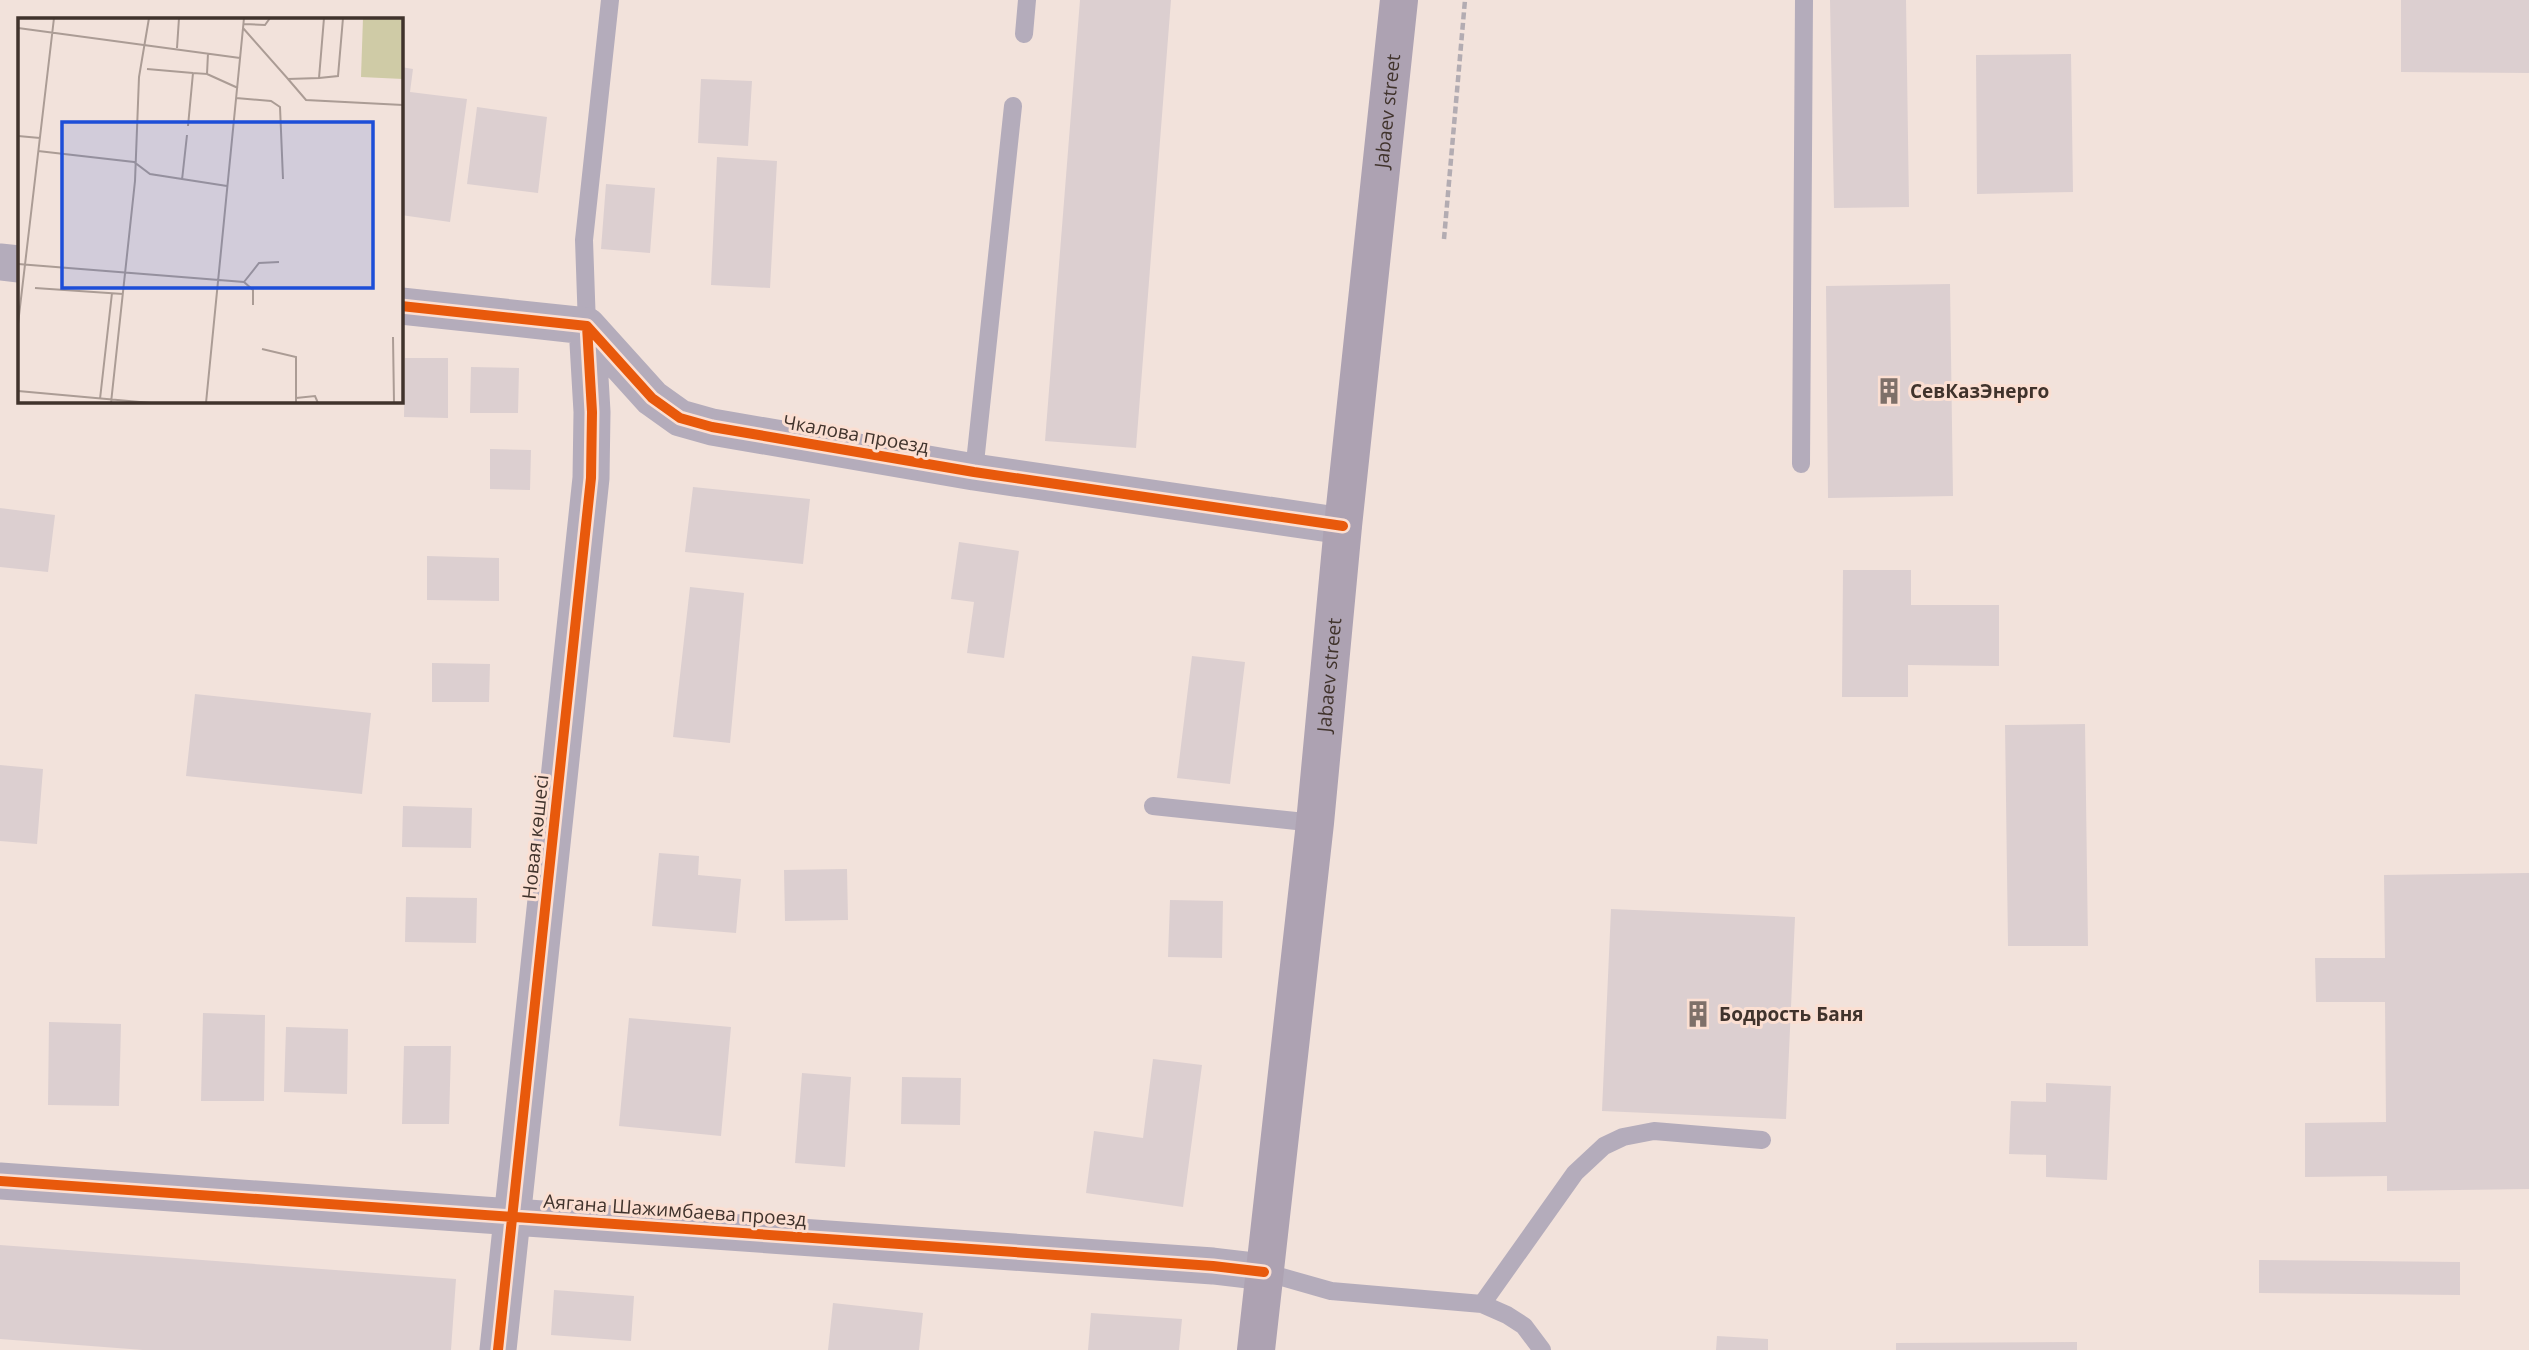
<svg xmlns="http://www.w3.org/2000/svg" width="2529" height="1350" viewBox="0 0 2529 1350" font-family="'Open Sans',sans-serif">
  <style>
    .building { fill: #dccfd0 }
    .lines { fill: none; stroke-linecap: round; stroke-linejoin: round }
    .path { stroke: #b3acb2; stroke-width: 4.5; stroke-dasharray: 7 3.5; stroke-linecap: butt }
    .service { stroke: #b4acbb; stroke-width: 18 }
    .minor { stroke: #b4acbb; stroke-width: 37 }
    .primary { stroke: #ada2b2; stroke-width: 38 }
    .cycleway-casing { stroke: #fbdfd2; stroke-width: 15 }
    .cycleway { stroke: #e8590c; stroke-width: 10 }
    .labels { text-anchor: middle; stroke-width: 6; stroke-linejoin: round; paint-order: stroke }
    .street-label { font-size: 19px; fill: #40332c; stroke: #fbdfd2 }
    .poi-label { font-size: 19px; font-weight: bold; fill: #40332c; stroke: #fbdfd2; text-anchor: start }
    .inset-road { fill: none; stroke: #ab9c95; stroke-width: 2 }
    .view { fill: #1d4ed8; fill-opacity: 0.15; stroke: #1d4ed8; stroke-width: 3.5 }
    .inset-edge { fill: none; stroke: #40332c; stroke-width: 3.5 }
  </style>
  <rect width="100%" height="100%" fill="#f2e2db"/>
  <path class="building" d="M 1080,0 L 1171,0 L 1136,448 L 1045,441 Z
    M 1830,0 L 1906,0 L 1909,207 L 1834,208 Z
    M 2401,0 L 2529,0 L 2529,73 L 2401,72 Z
    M 2071,54 L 2073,192 L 1977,194 L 1976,55 Z
    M 401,67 L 413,69 L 410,92 L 467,99 L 450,222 L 401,215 Z
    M 701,79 L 752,81 L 748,146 L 698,143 Z
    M 477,107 L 547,117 L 538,193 L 467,184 Z
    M 717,157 L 777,161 L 770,288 L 711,285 Z
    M 606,184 L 655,188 L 650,253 L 601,249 Z
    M 1950,284 L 1953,496 L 1828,498 L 1826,286 Z
    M 405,358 L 448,358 L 448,418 L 404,417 Z
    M 471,367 L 519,368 L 518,413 L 470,413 Z
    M 490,449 L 531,450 L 530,490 L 490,489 Z
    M 693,487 L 810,499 L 803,564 L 685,552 Z
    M 0,508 L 55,515 L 48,572 L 0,567 Z
    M 959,542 L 1019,551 L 1004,658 L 967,653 L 974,602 L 951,599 Z
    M 427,556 L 499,558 L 499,601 L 427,600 Z
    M 1843,570 L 1911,570 L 1911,605 L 1999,605 L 1999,666 L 1908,665 L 1908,697 L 1842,697 Z
    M 690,587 L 744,593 L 730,743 L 673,737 Z
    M 1192,656 L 1245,662 L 1230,784 L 1177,778 Z
    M 432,663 L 490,664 L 489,702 L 432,702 Z
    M 195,694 L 371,713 L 362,794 L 186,776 Z
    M 2085,724 L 2088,946 L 2008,946 L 2005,725 Z
    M 0,765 L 43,769 L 37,844 L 0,841 Z
    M 403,806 L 472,808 L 471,848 L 402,847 Z
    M 659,853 L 699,856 L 698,875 L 741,879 L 736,933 L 652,926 Z
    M 847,869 L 848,920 L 785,921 L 784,870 Z
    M 2529,873 L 2529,1189 L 2387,1191 L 2387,1176 L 2305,1177 L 2305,1123 L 2386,1122 L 2385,1002 L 2316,1002 L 2315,958 L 2385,958 L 2384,875 Z
    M 406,897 L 477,898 L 476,943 L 405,942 Z
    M 1170,900 L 1223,901 L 1222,958 L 1168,957 Z
    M 1611,909 L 1795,917 L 1786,1119 L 1602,1111 Z
    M 203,1013 L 265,1015 L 264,1101 L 201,1101 Z
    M 629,1018 L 731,1027 L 721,1136 L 619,1126 Z
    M 49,1022 L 121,1024 L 119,1106 L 48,1105 Z
    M 286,1027 L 348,1029 L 347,1094 L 284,1092 Z
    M 404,1046 L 451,1046 L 449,1124 L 402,1124 Z
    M 1153,1059 L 1202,1065 L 1183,1207 L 1086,1193 L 1094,1131 L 1143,1138 Z
    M 802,1073 L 851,1077 L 845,1167 L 795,1163 Z
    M 902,1077 L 961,1078 L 960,1125 L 901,1124 Z
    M 2046,1083 L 2111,1086 L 2107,1180 L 2046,1177 L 2046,1155 L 2009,1154 L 2011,1101 L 2046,1102 Z
    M 0,1245 L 456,1279 L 451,1350 L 143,1350 L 0,1339 Z
    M 2259,1260 L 2460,1262 L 2460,1295 L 2259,1293 Z
    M 554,1290 L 634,1296 L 631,1341 L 551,1335 Z
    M 833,1303 L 923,1313 L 919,1350 L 828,1350 Z
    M 1091,1313 L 1182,1319 L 1179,1350 L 1088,1350 Z
    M 1717,1336 L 1768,1339 L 1768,1350 L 1716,1350 Z
    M 2077,1342 L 2077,1350 L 1896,1350 L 1896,1343 Z"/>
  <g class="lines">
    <path class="path" d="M 1444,239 L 1465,0"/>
    <path class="service" d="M 1024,34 L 1027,0
      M 587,326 L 584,240 L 610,0
      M 1801,464 L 1804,0
      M 974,472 L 1013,106
      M 1153,806 L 1315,823
      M 1264,1272 L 1331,1291 L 1482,1304 L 1507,1315 L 1524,1326 L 1542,1350
      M 1482,1304 L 1575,1173 L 1604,1146 L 1623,1137 L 1654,1131 L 1762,1140"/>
    <path class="minor" d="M 0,262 L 19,264
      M 401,306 L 587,326 L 652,398 L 680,418 L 712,427 L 974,472 L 1343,526
      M 0,1181 L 1213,1266 L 1264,1272
      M 498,1350 L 591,478 L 592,412 L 587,326"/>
    <path class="primary" id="s1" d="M 1256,1350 L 1315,823 L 1343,526 L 1399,0"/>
    <defs>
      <path id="cycleway" d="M 401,306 L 587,326 L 652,398 L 680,418 L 712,427 L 974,472 L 1343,526
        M 0,1181 L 1213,1266 L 1264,1272
        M 498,1350 L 591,478 L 592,412 L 587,326"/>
    </defs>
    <use href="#cycleway" class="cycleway-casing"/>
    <use href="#cycleway" class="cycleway"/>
  </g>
  <defs>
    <symbol id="building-bare" viewBox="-9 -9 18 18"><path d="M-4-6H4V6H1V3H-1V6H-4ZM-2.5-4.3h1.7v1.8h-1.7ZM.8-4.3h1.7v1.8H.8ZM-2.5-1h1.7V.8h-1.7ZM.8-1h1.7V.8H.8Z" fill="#7e7069" stroke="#fbdfd2" stroke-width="2.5" paint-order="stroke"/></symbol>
  </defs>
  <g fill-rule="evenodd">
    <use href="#building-bare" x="1870" y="372" width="38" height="38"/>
    <use href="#building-bare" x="1679" y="995" width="38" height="38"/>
  </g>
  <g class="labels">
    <g class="street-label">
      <text dy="7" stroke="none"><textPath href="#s1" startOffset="1246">Jabaev street</textPath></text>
      <text transform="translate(856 434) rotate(10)" y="7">Чкалова проезд</text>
      <text dy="7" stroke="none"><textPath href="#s1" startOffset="679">Jabaev street</textPath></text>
      <text transform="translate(535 837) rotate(-84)" y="7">Новая көшесі</text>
      <text transform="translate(675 1210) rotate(4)" y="7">Аягана Шажимбаева проезд</text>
    </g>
    <g class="poi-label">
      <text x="1910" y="398">СевКазЭнерго</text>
      <text x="1719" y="1021">Бодрость Баня</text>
    </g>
  </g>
  <g transform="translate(18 18)">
    <rect width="385" height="385" fill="#f2e2db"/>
    <path d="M 345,0 L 385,0 L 385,61 L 343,59 Z" fill="#cfcba6"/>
    <path class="inset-road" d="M 226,6 L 247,7 L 252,0M 0,10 L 222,40M 225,10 L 270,61 L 301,60 L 306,0M 159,30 L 161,0M 129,51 L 175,55M 189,56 L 220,70M 301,60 L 320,58 L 325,0M 270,61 L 288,82 L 385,87M 218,80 L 253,83 L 262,89 L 265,161M 170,108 L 175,55 L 189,56 L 190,35M 0,118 L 22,120M 20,133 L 116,144 L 132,156 L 209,168M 164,162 L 169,117M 0,246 L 226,264 L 235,272 L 235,287M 226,264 L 241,245 L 261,244M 17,270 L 105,276M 0,306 L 36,0M 375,319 L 376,385M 244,331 L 278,339 L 278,385M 0,373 L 133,385M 278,380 L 297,378 L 300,385M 82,381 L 94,275M 93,385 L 117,163 L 121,59 L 131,0M 188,385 L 226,0"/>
    <path class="view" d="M 44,104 L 355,104 L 355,270 L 44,270 Z"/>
    <rect width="385" height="385" class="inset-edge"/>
  </g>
</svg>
